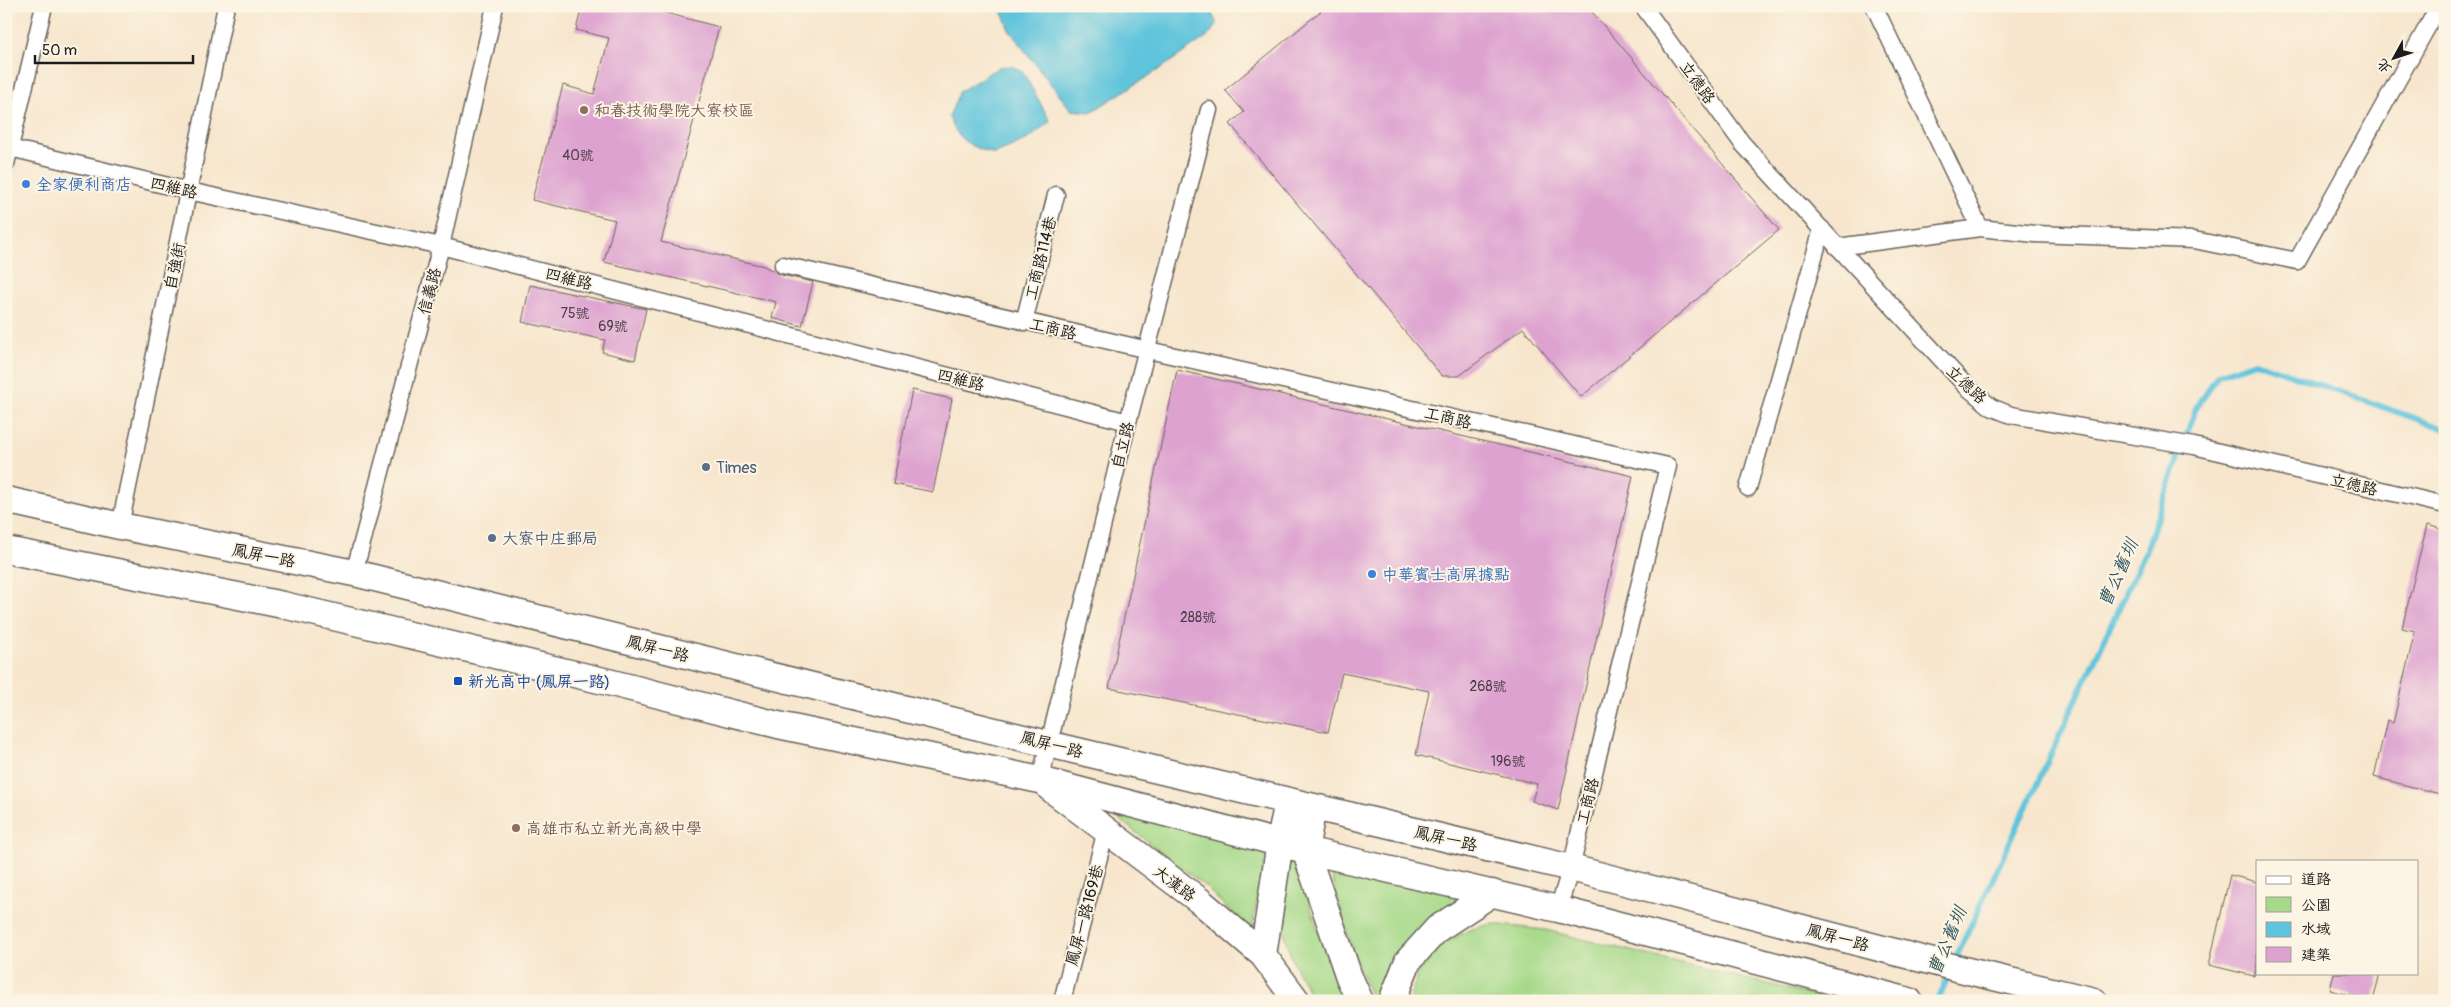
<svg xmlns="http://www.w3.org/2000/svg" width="2451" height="1007" viewBox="0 0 2451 1007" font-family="Pangolin,'LXGW WenKai TC',sans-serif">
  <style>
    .green { fill: #a6d989; stroke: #617a52 }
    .water { fill: #5ec4dc; stroke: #3d707c }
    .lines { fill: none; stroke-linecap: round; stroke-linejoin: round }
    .stream { stroke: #5ec4dc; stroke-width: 6 }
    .building { fill: #dda2d0 }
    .minor-casing { stroke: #69635a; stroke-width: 19 }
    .primary-casing { stroke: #69635a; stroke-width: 29 }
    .minor { stroke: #fff; stroke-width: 16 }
    .primary { stroke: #fff; stroke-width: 26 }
    .education-dot { fill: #8d6e63; stroke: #fcf5e5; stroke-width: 2 }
    .shop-dot { fill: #3f7fe0; stroke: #fcf5e5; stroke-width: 2 }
    .service-dot { fill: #5c6f8a; stroke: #fcf5e5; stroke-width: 2 }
    .transit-dot { fill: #1a4fb4; stroke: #fcf5e5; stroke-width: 2 }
    .labels { text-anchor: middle; stroke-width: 4; stroke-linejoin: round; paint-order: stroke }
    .number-label { font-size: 14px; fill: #4c3e49 }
    .street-label { font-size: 16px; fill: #1c1c1c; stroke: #fcf5e5 }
    .education-label { font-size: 16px; fill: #785e54; stroke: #fcf5e5; text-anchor: start }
    .shop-label { font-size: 16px; fill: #366cbe; stroke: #fcf5e5; text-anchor: start }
    .service-label { font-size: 16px; fill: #4e5e75; stroke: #fcf5e5; text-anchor: start }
    .transit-label { font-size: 16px; fill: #164399; stroke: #fcf5e5; text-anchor: start }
    .water-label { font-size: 18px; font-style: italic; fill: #33575f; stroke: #fcf5e5 }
  </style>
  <rect width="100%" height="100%" fill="#fcf5e5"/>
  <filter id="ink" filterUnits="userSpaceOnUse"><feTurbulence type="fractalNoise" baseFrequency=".02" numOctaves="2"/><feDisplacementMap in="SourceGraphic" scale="10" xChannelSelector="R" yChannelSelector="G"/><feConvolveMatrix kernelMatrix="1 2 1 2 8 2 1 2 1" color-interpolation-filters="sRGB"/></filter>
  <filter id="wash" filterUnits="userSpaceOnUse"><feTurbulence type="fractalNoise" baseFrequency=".0096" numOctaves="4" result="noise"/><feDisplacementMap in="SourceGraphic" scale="20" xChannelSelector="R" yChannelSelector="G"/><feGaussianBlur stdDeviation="1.12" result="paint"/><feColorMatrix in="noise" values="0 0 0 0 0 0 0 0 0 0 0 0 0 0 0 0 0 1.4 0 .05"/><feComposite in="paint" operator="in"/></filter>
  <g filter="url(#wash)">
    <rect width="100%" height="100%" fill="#f7e6cd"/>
    <path class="green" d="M 1113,810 L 1262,849 L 1265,859 L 1252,929 L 1249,931 L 1207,888 L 1120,820 Z
      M 1286,856 L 1299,860 L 1300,873 L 1320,937 L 1343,1001 L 1315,1001 C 1277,942 1281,924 1286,856 Z
      M 1329,867 L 1468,898 L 1381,1001 L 1373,1001 C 1352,958 1342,912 1329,867 Z
      M 1492,924 L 1545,930 L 1837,1001 L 1409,1001 L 1418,973 L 1443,944 L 1469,930 Z"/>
    <path class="water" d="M 1000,6 L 1208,6 L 1217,24 L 1209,35 L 1163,67 L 1091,112 L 1071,110 L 1009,30 Z
      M 1012,66 L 1023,72 L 1050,121 L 1030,138 L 994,154 C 969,145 959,143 949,117 L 959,92 L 999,67 Z"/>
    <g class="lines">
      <path class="stream" d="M 1954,962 L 2146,550 L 2196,408 L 2218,375 L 2255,362 L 2445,429
        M 1938,1001 L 1950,972"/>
    </g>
    <g id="blocks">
      <path class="building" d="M 582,6 L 663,6 L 662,12 L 719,27 L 661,242 L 764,266 L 781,275 L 813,282 L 802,326 L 772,318 L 776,302 L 604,262 L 615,220 L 532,200 L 563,85 L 594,94 L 609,38 L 576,30 Z
        M 1327,6 L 1587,6 L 1779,230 L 1581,397 L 1523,328 L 1459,376 L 1442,376 L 1230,124 L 1244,112 L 1225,90 Z
        M 530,285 L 646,309 L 635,360 L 602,352 L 605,340 L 522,322 Z
        M 1177,370 L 1633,476 L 1558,810 L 1532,801 L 1537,784 L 1416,755 L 1429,691 L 1342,673 L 1328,732 L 1109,688 Z
        M 912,390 L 952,399 L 933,492 L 893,484 Z
        M 2427,525 L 2445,530 L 2445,775 L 2440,794 L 2374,777 L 2387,720 L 2393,723 L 2415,631 L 2402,628 Z
        M 2230,875 L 2257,882 L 2257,964 L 2254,976 L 2209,965 Z
        M 2334,973 L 2380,973 L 2373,1001 L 2330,990 Z"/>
    </g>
  </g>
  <g filter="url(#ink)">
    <use href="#blocks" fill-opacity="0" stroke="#69635a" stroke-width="1"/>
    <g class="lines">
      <defs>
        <path id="minor" d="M 1643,6 L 1742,143 L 1967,387 L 1991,407 L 2011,415 L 2194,446 L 2445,505
          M 1874,6 L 1980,228
          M 6,147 L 189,191 L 441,246 L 1128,422
          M 6,164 L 44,6
          M 1837,247 L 1980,228 L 2035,234 L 2194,240 L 2297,261 L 2439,6
          M 783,265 L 1148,350 L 1668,466 L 1571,868 L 1558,909
          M 1024,322 L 1056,195
          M 1748,488 L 1822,229
          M 120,526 L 226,6
          M 354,573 L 441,246 L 495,6
          M 1040,780 L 1128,422 L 1209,110
          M 1062,1001 L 1106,830"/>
        <path id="primary" d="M 6,500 L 120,526 L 354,573 L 1048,744 L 1571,868 L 1964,970 L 2094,1001
          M 6,550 L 283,605 L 608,682 L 778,725 L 1040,780 L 1305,850 L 1558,909 L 1909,1001
          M 1050,788 L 1200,901 L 1263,955 L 1297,1001
          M 1313,807 L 1305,850 L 1349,977 L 1360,1001
          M 1263,955 L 1280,842 L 1288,801
          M 1392,1001 L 1408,961 L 1437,929 L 1492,893"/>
      </defs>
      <use href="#minor" class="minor-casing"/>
      <use href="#primary" class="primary-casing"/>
      <use href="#minor" class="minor"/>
      <use href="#primary" class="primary"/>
    </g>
  </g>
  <g class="education-dot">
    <circle cx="584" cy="110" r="5"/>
    <circle cx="516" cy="828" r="5"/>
  </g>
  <g class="shop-dot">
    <circle cx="26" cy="184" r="5"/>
    <circle cx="1372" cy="574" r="5"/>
  </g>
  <g class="service-dot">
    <circle cx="706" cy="467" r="5"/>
    <circle cx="492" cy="538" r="5"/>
  </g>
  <rect class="transit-dot" x="453" y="676" width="10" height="10" rx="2.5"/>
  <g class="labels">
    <g class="number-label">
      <text x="578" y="160">40號</text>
      <text x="575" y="318">75號</text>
      <text x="613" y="331">69號</text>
      <text x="1198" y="622">288號</text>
      <text x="1488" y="691">268號</text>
      <text x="1508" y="766">196號</text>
    </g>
    <g class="street-label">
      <text transform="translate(1698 82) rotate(54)" y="6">立德路</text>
      <text transform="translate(174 187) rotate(13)" y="6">四維路</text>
      <text transform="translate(1040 258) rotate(-76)" y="6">工商路114巷</text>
      <text transform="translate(174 266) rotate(-78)" y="6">自強街</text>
      <text transform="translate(569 278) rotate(14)" y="6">四維路</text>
      <text transform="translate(429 291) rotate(-75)" y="6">信義路</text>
      <text transform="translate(1053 328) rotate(13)" y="6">工商路</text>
      <text transform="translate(961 379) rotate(14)" y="6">四維路</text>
      <text transform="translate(1967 384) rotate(43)" y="6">立德路</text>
      <text transform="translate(1448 417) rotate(13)" y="6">工商路</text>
      <text transform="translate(1122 445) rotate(-76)" y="6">自立路</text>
      <text transform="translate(2354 484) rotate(13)" y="6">立德路</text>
      <text transform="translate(264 555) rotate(11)" y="6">鳳屏一路</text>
      <text transform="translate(658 648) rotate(14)" y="6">鳳屏一路</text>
      <text transform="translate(1052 744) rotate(14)" y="6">鳳屏一路</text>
      <text transform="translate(1587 801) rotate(-76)" y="6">工商路</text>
      <text transform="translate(1446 838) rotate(13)" y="6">鳳屏一路</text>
      <text transform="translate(1175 883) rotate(37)" y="6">大漢路</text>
      <text transform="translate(1084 915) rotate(-75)" y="6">鳳屏一路169巷</text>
      <text transform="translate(1838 937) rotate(15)" y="6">鳳屏一路</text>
    </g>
    <g class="education-label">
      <text x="594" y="116">和春技術學院大寮校區</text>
      <text x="526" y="834">高雄市私立新光高級中學</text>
    </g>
    <g class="shop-label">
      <text x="36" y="190">全家便利商店</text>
      <text x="1382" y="580">中華賓士高屏據點</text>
    </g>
    <g class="service-label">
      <text x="716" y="473">Times</text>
      <text x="502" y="544">大寮中庄郵局</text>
    </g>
    <g class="transit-label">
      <text x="468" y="687">新光高中 (鳳屏一路)</text>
    </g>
    <g class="water-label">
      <text transform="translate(2118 573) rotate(-66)" y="6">曹公舊圳</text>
      <text transform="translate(1947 941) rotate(-67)" y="6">曹公舊圳</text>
    </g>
  </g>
  <rect width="2451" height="1007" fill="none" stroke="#fcf5e5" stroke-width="25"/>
  <rect x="2256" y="860" width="162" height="115" fill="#fcf5e5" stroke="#a29e95"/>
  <rect x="2266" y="876" width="25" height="8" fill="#ffffff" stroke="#a29e95"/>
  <text x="2301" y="884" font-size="15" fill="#1c1c1c">道路</text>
  <rect x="2266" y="897" width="25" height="15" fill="#a6d989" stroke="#a29e95"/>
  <text x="2301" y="910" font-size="15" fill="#1c1c1c">公園</text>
  <rect x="2266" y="922" width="25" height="15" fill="#5ec4dc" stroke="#a29e95"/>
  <text x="2301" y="934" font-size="15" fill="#1c1c1c">水域</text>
  <rect x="2266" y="947" width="25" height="15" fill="#dda2d0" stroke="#a29e95"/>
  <text x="2301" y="960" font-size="15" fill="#1c1c1c">建築</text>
  <g transform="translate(2394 58) rotate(230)" stroke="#fcf5e5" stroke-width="4" paint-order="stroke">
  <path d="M0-4L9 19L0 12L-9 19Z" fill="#1c1c1c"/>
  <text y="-8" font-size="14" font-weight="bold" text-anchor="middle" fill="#1c1c1c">北</text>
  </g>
  <path d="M35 55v8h158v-8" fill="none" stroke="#1c1c1c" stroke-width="2.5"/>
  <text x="42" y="55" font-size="15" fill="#1c1c1c" stroke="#fcf5e5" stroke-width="4" paint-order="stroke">50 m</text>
</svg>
